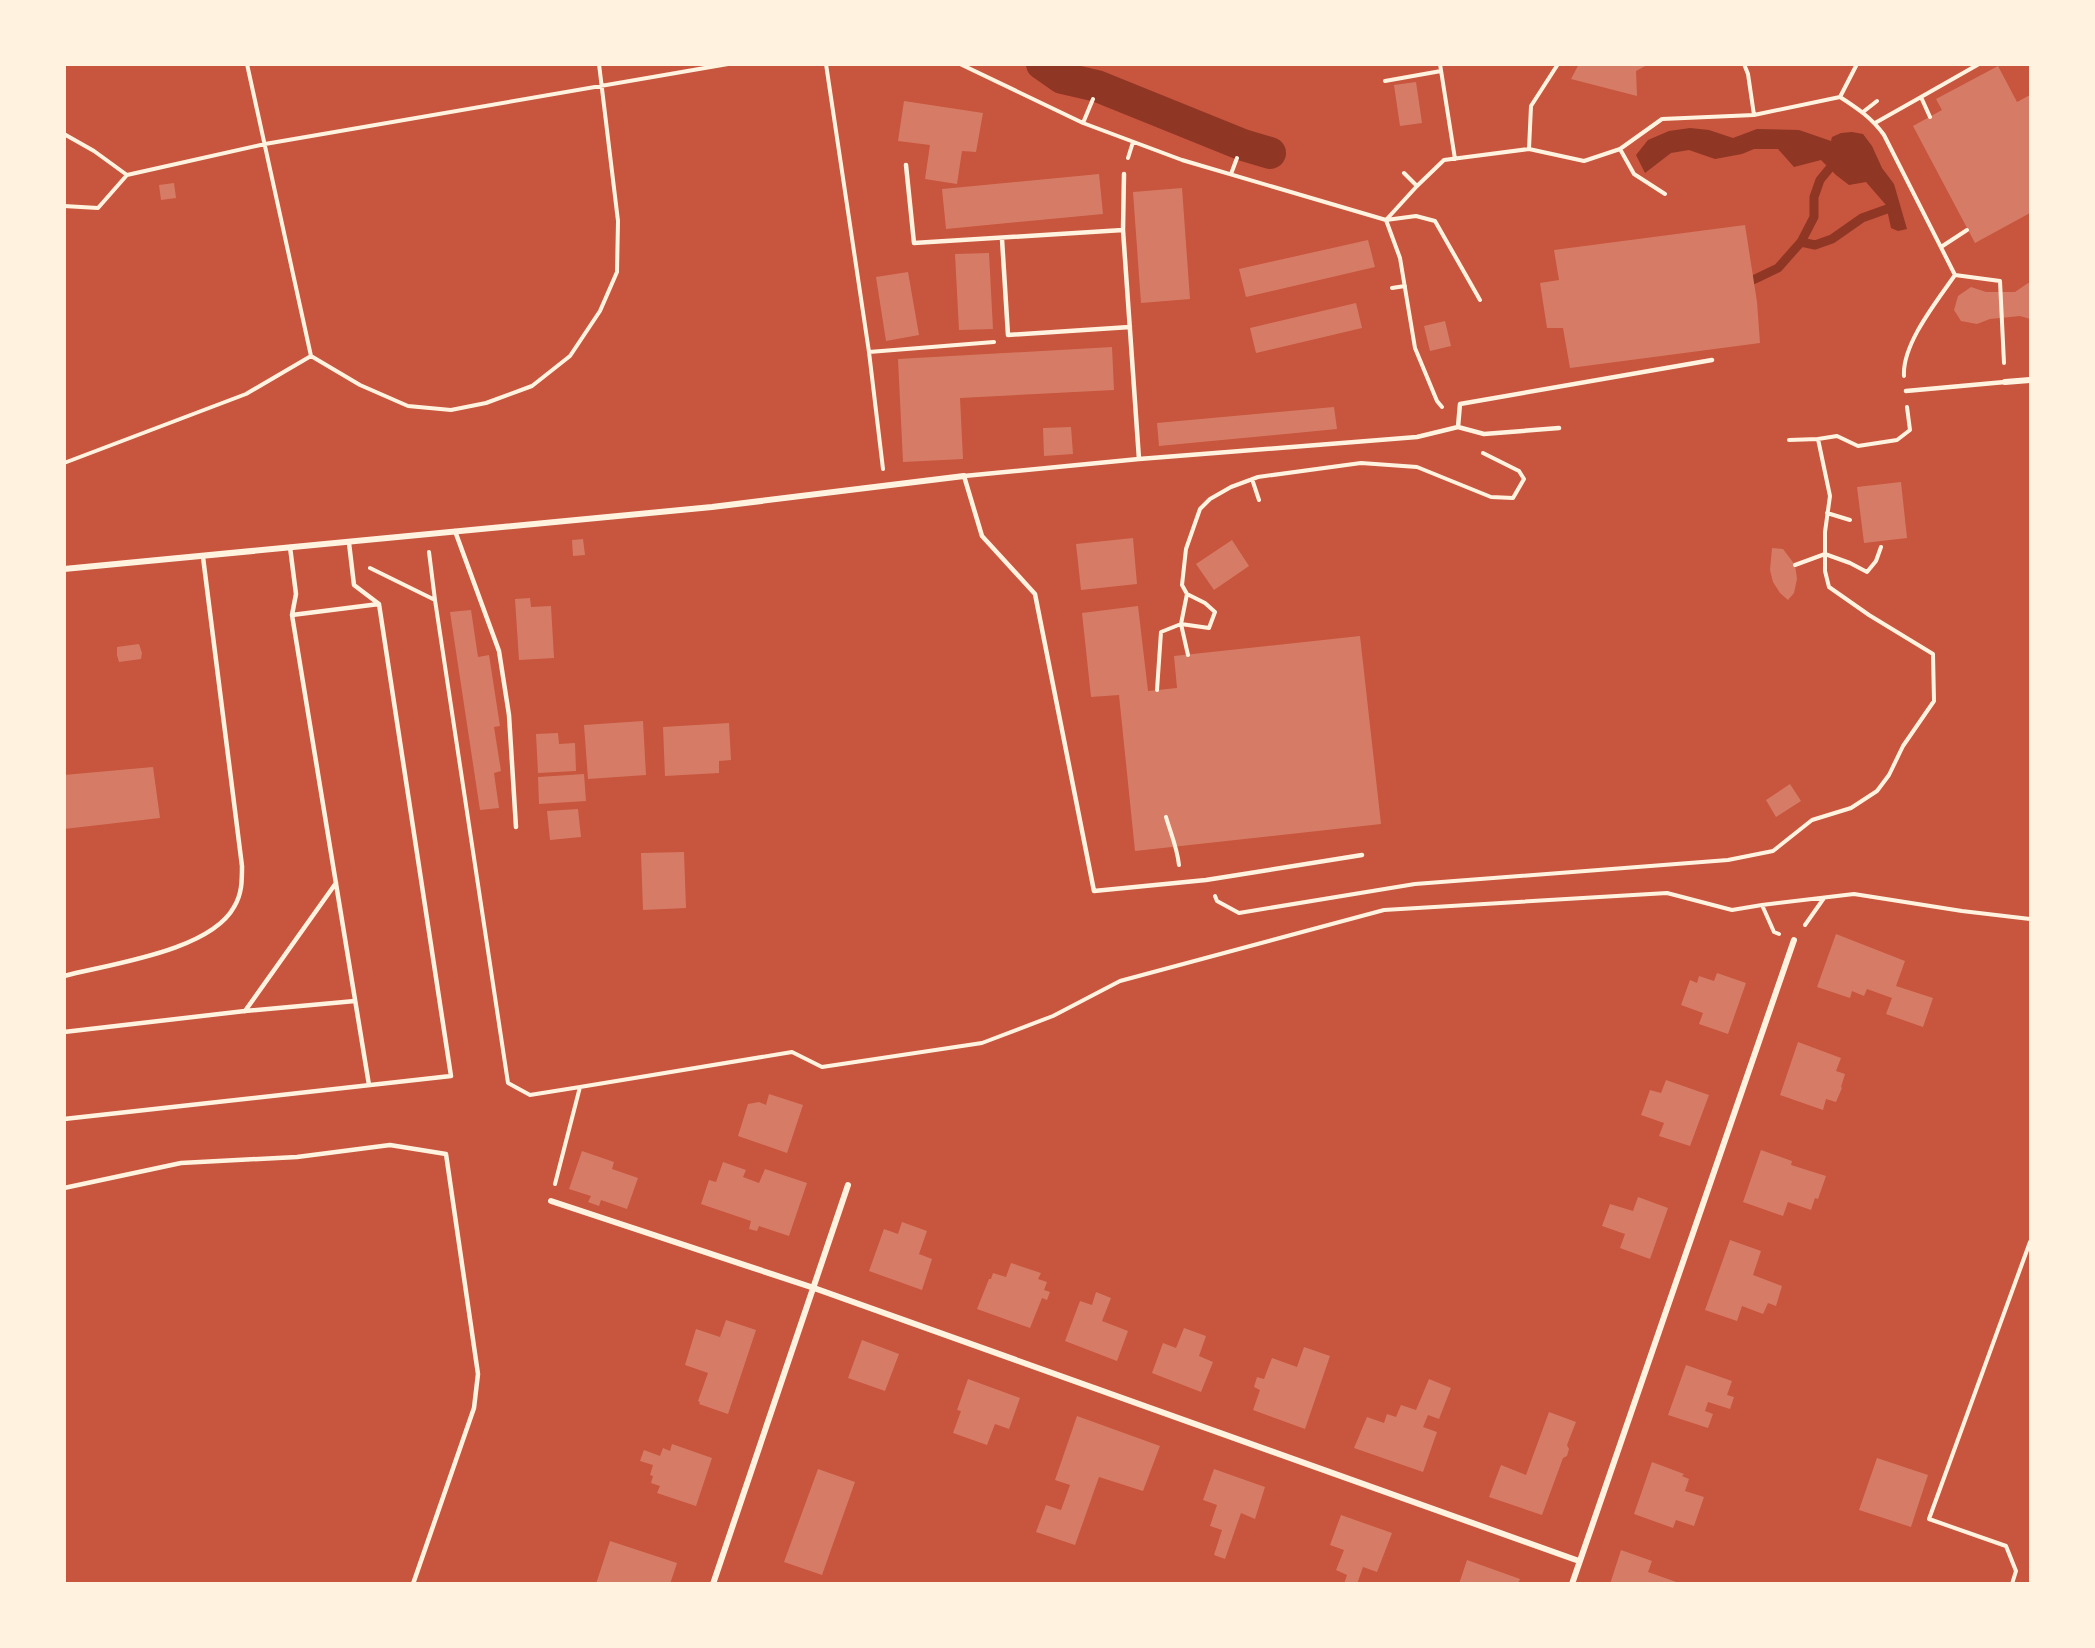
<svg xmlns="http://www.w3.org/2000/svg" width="2095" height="1648" viewBox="0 0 2095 1648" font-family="Arial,sans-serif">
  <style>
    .water { fill: #8f3625 }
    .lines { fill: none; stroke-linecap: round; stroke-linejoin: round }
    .stream { stroke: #8f3625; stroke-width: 9 }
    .canal { stroke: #8f3625; stroke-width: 32 }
    .building { fill: #d67c66 }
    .path { stroke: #fff3e0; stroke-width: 4 }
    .service { stroke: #fff3e0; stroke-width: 4.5 }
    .minor { stroke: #fff3e0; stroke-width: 6 }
  </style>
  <rect width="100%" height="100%" fill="#c8553d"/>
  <path class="water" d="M 1690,128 L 1709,130 L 1733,138 L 1757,129 L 1799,130 L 1831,141 L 1832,137 L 1841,133 L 1852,132 L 1863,134 L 1872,146 L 1882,168 L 1894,184 L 1907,229 L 1898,231 L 1891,228 L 1886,205 L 1866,182 L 1849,185 L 1836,175 L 1821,160 L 1794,167 L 1778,149 L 1754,149 L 1742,154 L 1715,159 L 1689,150 L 1671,153 L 1645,173 L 1636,155 L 1648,140 L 1669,131 Z"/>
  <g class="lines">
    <path class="stream" d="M 1801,242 L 1815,245 L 1832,239 L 1862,218 L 1887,209
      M 1753,280 L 1778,268 L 1801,242 L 1814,217 L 1814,197 L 1820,180 L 1829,169"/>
    <path class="canal" d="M 1042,64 L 1062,78 L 1097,86 L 1243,145 L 1270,153"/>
  </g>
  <path class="building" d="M 1579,64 L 1649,64 L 1636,71 L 1637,96 L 1571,79 Z
    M 1998,66 L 2017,102 L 2030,95 L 2030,213 L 1975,243 L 1913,126 L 1942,110 L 1936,99 Z
    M 1416,82 L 1422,123 L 1400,126 L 1394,85 Z
    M 904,101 L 983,113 L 976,152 L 962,151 L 957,184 L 925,179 L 930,145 L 898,141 Z
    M 1099,174 L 1103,214 L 946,229 L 942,189 Z
    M 174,183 L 176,198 L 161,200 L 159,185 Z
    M 1182,188 L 1190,299 L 1141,303 L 1133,192 Z
    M 1745,225 L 1757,302 L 1760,343 L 1570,368 L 1563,328 L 1547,328 L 1540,283 L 1559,280 L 1554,250 Z
    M 1368,240 L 1375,267 L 1246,297 L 1239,269 Z
    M 989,253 L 993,329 L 959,330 L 955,254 Z
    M 908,272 L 919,335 L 886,341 L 876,277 Z
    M 2028,283 L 2030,284 L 2030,319 L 2020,316 L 1990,319 L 1977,324 L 1961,321 L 1954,310 L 1958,296 L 1971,287 L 1986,292 L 2015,292 Z
    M 1356,303 L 1362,328 L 1256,353 L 1250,328 Z
    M 1445,321 L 1451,346 L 1430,351 L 1424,326 Z
    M 1112,347 L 1114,390 L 960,398 L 963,459 L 903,462 L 898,359 Z
    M 1334,407 L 1337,429 L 1159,446 L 1157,423 Z
    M 1071,427 L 1073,454 L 1044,456 L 1043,428 Z
    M 1901,482 L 1907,538 L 1864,543 L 1857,487 Z
    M 1133,538 L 1137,584 L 1081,590 L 1076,544 Z
    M 583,539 L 585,555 L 573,556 L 572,540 Z
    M 1232,540 L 1249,566 L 1214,590 L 1196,564 Z
    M 1772,548 L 1783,549 L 1795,565 L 1797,579 L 1794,593 L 1788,600 L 1780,593 L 1773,582 L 1770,570 Z
    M 530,598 L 531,607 L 551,606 L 554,658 L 519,660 L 515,599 Z
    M 1138,606 L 1148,691 L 1177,688 L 1174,656 L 1360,636 L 1381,824 L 1135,851 L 1119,695 L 1091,697 L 1082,613 Z
    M 471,610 L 478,657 L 489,655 L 500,726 L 494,727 L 501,771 L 494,773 L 499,808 L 480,810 L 450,612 Z
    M 139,644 L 142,653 L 141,659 L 119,662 L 117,655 L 117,647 Z
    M 643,721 L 646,775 L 588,779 L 584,725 Z
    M 729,723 L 731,760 L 719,761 L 719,773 L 665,776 L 663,727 Z
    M 558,733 L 559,744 L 575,743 L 576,771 L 538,773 L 536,734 Z
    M 153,767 L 160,818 L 64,829 L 64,775 Z
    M 584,774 L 586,801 L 539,804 L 538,777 Z
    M 1790,784 L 1801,801 L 1776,817 L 1766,800 Z
    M 578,809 L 581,837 L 550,840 L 547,811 Z
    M 684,852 L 686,908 L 643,910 L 641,853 Z
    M 1836,934 L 1905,961 L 1896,986 L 1933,998 L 1923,1027 L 1886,1014 L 1892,998 L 1867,989 L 1864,996 L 1852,991 L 1850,998 L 1817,987 Z
    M 1717,973 L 1746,983 L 1728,1034 L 1699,1024 L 1703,1013 L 1681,1005 L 1690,980 L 1697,983 L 1699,976 L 1714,981 Z
    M 1798,1042 L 1841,1058 L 1836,1071 L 1845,1074 L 1841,1087 L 1842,1088 L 1836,1102 L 1826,1099 L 1823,1110 L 1780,1095 Z
    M 1666,1080 L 1709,1095 L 1690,1146 L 1659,1136 L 1664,1123 L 1641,1115 L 1650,1090 L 1661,1093 Z
    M 769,1094 L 803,1105 L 787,1153 L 738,1136 L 748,1104 L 759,1102 L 766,1105 Z
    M 1761,1150 L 1792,1161 L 1791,1165 L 1826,1176 L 1818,1199 L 1815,1198 L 1811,1210 L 1788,1202 L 1783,1216 L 1743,1202 Z
    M 582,1151 L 614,1162 L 612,1169 L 638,1178 L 627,1209 L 601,1200 L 599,1206 L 588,1202 L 591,1196 L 569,1189 Z
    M 723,1162 L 746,1170 L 743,1177 L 759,1183 L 765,1169 L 807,1183 L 789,1236 L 759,1226 L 757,1231 L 749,1229 L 751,1221 L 701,1204 L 709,1180 L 716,1182 Z
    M 1638,1197 L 1668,1208 L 1650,1259 L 1620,1248 L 1625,1234 L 1602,1226 L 1610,1204 L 1633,1211 Z
    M 902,1222 L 927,1231 L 919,1254 L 932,1259 L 922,1290 L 869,1271 L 884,1229 L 898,1234 Z
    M 1730,1240 L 1761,1251 L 1753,1275 L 1782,1286 L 1776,1306 L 1768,1303 L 1763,1314 L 1742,1306 L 1737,1321 L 1705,1310 Z
    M 1011,1263 L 1041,1273 L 1038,1279 L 1047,1282 L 1044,1290 L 1050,1292 L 1047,1300 L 1042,1298 L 1030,1328 L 977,1309 L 989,1279 L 991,1279 L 993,1273 L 1006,1277 Z
    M 1096,1292 L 1111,1298 L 1102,1321 L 1128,1331 L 1117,1361 L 1065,1341 L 1080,1301 L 1092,1305 Z
    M 726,1320 L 756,1330 L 728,1414 L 699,1404 L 700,1402 L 698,1401 L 708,1373 L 685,1365 L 696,1329 L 720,1337 Z
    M 1184,1328 L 1206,1336 L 1199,1356 L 1213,1362 L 1201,1392 L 1152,1373 L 1163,1343 L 1176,1348 Z
    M 862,1340 L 899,1354 L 885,1391 L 848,1378 Z
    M 1304,1347 L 1330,1356 L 1305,1429 L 1253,1410 L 1260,1390 L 1254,1387 L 1257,1377 L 1264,1379 L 1272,1358 L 1297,1367 Z
    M 1686,1365 L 1732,1381 L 1727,1395 L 1734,1397 L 1730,1409 L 1708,1402 L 1705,1411 L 1713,1414 L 1708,1428 L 1668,1415 Z
    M 968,1379 L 1020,1398 L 1009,1429 L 995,1424 L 987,1445 L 953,1433 L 961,1411 L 957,1410 Z
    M 1429,1379 L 1451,1388 L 1439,1419 L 1428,1415 L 1423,1427 L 1437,1432 L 1423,1472 L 1354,1448 L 1367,1417 L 1384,1423 L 1387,1414 L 1396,1417 L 1401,1405 L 1416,1410 Z
    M 1549,1412 L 1576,1422 L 1567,1445 L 1569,1449 L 1567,1456 L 1563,1458 L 1542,1515 L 1489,1497 L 1501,1465 L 1526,1475 Z
    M 1077,1416 L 1160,1446 L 1143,1491 L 1099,1477 L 1075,1545 L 1036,1532 L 1046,1505 L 1061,1510 L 1070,1485 L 1055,1480 Z
    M 672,1444 L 712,1458 L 696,1506 L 657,1493 L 660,1486 L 651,1483 L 653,1476 L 650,1475 L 653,1465 L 640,1461 L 644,1450 L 660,1456 L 663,1448 L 670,1451 Z
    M 1877,1458 L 1928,1475 L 1911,1527 L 1859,1510 Z
    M 1652,1462 L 1684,1474 L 1682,1476 L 1689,1479 L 1685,1491 L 1704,1497 L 1694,1526 L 1676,1520 L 1673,1528 L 1634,1514 Z
    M 818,1469 L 855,1482 L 822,1575 L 784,1562 Z
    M 1214,1469 L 1265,1487 L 1255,1519 L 1241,1513 L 1225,1559 L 1214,1555 L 1222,1530 L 1210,1526 L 1217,1505 L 1203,1500 Z
    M 1341,1515 L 1392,1533 L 1377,1572 L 1363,1567 L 1357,1584 L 1344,1584 L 1347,1575 L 1336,1570 L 1344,1550 L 1330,1545 Z
    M 610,1541 L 677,1563 L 670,1584 L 596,1584 Z
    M 1621,1550 L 1652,1561 L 1648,1572 L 1682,1584 L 1610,1584 Z
    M 1467,1560 L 1520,1579 L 1518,1584 L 1459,1584 Z"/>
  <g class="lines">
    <path class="path" d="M 247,64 L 311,356 L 360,385 L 408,406 L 451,410 L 486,403 L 532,386 L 570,356 L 600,311 L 617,272 L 618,221 L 599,64
      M 826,64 L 869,352 L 883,469
      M 960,64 L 1083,123 L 1182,160 L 1386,220 L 1417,186 L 1444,160 L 1529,149 L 1584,161 L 1620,149 L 1662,119 L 1754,115 L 1840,97
      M 1440,64 L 1455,159
      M 1744,64 L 1748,74 L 1754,115
      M 1857,64 L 1840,97 C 1857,108 1872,118 1884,135 L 1955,275 L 2000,281 L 2004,363
      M 1385,81 L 1441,71
      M 1921,97 L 1979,64
      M 1863,112 L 1877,101
      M 1083,123 L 1093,99
      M 1875,123 L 1921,97 L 1930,117
      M 64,134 L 94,151 L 127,175
      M 1529,149 L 1531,106 L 1558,64
      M 1620,149 L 1634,174 L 1665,194
      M 1128,158 L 1133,142
      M 1404,173 L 1417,186
      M 1231,174 L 1237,158
      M 64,206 L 98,208 L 127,175 L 265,144 L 728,64
      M 1941,247 L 1967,230
      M 1392,288 L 1405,286
      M 869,352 L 994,342
      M 1904,376 C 1902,344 1937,301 1955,275
      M 1442,407 L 1437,401 L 1415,348 L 1400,258 L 1386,220 L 1416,216 L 1435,221 L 1480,300
      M 1789,440 L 1818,439
      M 64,463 L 246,394 L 311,356
      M 1252,479 L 1259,500
      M 1827,513 L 1850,520
      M 429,552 L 435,600
      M 1795,565 L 1825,554 L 1850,563 L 1867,572 L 1876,561 L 1881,547
      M 370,568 L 435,600 L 508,1083 L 530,1095 L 580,1087
      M 1187,594 L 1205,603 L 1215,612 L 1209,628 L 1181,624 L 1188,655
      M 1157,690 L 1161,632 L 1181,624 L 1187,594 L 1182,585 L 1186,549 L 1200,509 L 1210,499 L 1231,487 L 1258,477 L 1361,463 L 1417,467 L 1491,497 L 1513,498 L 1524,479 L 1519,471 L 1483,453
      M 1166,817 C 1171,834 1177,847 1179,865
      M 1215,896 L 1217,901 L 1239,913 L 1415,884 L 1728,860 L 1773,851 L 1812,820 L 1851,808 L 1877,791 L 1889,775 L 1903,746 L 1934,701 L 1933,654 L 1869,615 L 1829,587 L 1825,571 L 1825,532 L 1830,496 L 1818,439 L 1837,436 L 1858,446 L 1897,440 L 1910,430 L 1907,407
      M 1805,925 L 1824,898
      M 1779,934 L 1774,932 L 1762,905 L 1854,894 L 1962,911 L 2030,919
      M 555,1184 L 580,1087 L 792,1052 L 822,1067 L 982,1043 L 1053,1016 L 1120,981 L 1384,910 L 1667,893 L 1732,910 L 1762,905
      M 2012,1584 L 2016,1571 L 2006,1546 L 1929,1519 L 2030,1242"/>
    <path class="service" d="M 906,165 L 914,243 L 1123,230
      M 1124,174 L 1123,230 L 1139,459
      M 1002,239 L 1008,335 L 1130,327
      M 1906,391 L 2005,382
      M 1458,427 L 1460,404 L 1712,360
      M 455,531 L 499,651 L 509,715 L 516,827
      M 290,547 L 296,594 L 292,615 L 369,1085
      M 292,615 L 379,604
      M 1362,855 L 1206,880 L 1094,891 L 1035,594 L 982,536 L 964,476 L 1139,459 L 1417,437 L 1458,427 L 1484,434 L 1559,428
      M 64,976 C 110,964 210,951 234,907 C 242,894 242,881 242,866 L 203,557
      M 245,1011 L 336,883
      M 64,1032 L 245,1011 L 355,1001
      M 64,1119 L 451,1076 L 379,604 L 354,585 L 349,543
      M 64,1188 L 181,1163 L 297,1157 L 390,1145 L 446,1154 L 478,1374 L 474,1408 L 413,1584"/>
    <path class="minor" d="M 2005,382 L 2030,380
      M 64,569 L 712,507 L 964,476
      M 551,1201 L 814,1288 L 1579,1561
      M 713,1584 L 848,1185
      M 1572,1584 L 1794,940"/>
  </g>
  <rect width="2095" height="1648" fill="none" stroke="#fff3e0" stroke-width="132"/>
</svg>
